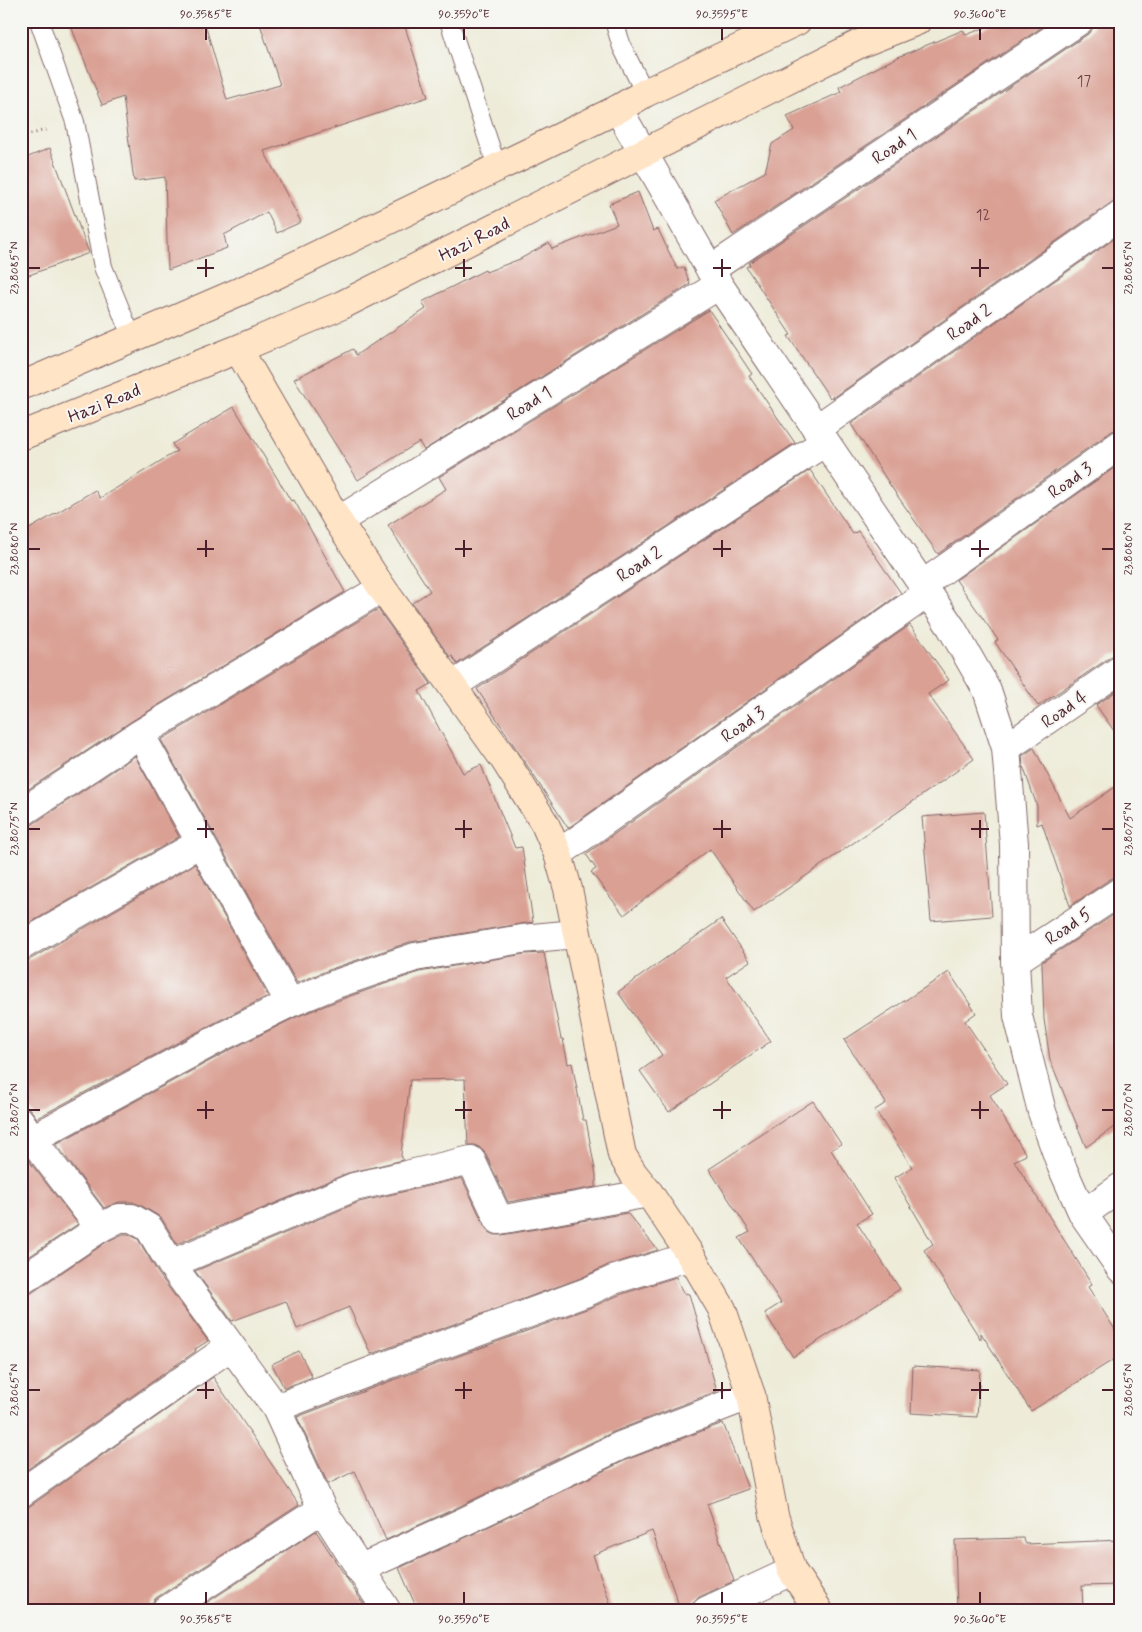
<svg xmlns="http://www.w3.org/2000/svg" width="1142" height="1632" viewBox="0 0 1142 1632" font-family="Mynerve,sans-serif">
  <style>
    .building { fill: #daa094 }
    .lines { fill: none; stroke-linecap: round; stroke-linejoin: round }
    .lane-casing { stroke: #836768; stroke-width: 20 }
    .street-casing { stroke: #836768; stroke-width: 30 }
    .secondary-casing { stroke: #836768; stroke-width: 30 }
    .path { stroke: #836768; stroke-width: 3; stroke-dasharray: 1 4; stroke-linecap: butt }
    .lane { stroke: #fff; stroke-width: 18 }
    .street { stroke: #fff; stroke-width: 28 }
    .secondary { stroke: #ffe4c6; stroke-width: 28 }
    .ticks { fill: none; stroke: #4a1f2b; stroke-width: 2 }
    .labels { text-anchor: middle; stroke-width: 4; stroke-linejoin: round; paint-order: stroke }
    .number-label { font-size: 15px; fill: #6e3f45 }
    .street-label { font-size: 18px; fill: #4a1f2b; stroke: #f6f6f2 }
    .neatline { fill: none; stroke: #4a1f2b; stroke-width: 2 }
    .ticks-label { font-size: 12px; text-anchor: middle; fill: #4a1f2b }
  </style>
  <rect width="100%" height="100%" fill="#f6f6f2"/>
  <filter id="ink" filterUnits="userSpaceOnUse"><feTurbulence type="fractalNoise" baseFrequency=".02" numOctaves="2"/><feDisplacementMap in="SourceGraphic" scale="10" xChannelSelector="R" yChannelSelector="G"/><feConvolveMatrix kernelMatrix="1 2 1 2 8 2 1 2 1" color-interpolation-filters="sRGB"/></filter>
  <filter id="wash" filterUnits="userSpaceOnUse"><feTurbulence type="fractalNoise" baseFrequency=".0096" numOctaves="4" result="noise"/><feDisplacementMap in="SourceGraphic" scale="20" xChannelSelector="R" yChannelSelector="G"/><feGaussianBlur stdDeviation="1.12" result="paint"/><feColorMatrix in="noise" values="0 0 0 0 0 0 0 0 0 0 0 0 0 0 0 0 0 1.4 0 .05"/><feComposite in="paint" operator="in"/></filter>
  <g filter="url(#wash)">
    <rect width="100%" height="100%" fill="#eeecd9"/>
    <g id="blocks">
      <path class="building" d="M 69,21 L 204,21 L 227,100 L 280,85 L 259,21 L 403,21 L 428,97 L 264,151 L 301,222 L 277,233 L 267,212 L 224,235 L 227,248 L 168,270 L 165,177 L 134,181 L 123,97 L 102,105 Z
        M 1002,21 L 1051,21 L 733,235 L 714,200 L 765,172 L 772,144 L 794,130 L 787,116 L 841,92 L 839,87 L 898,57 L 963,30 L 966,35 Z
        M 1094,21 L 1121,21 L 1121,200 L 1112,202 L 833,398 L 833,396 L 830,398 L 788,336 L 791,335 L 746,267 L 750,265 L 749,263 L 1088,34 L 1093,28 Z
        M 50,148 L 89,253 L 21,278 L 21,160 Z
        M 638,192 L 653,231 L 658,229 L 677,269 L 684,267 L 690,284 L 424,450 L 419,442 L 358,480 L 294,379 L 353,349 L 356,355 L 426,309 L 422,302 L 485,270 L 486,272 L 520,259 L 549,243 L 552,249 L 617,224 L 609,204 Z
        M 1121,234 L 1121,429 L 1112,431 L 938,554 L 892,488 L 851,424 Z
        M 709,310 L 752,374 L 749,376 L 795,443 L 457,664 L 452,656 L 450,657 L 412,603 L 430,591 L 388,525 L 446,489 L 439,477 Z
        M 234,407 L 291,501 L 294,500 L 345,592 L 132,721 L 21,794 L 21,534 L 95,490 L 100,498 L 177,451 L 172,444 Z
        M 1121,463 L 1121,654 L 1112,656 L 1038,706 L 995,642 L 998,640 L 956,580 Z
        M 810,470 L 853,534 L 858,531 L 901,593 L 568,828 L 477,689 Z
        M 378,609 L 431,684 L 419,691 L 463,773 L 481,765 L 515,848 L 522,847 L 533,922 L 410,942 L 331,969 L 297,983 L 161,740 Z
        M 910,625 L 949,680 L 928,694 L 974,759 L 754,912 L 710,849 L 624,915 L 591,872 L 596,869 L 586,854 Z
        M 1121,688 L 1121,741 L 1096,705 Z
        M 1034,748 L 1070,818 L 1121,783 L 1121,875 L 1112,878 L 1070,906 L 1042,823 L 1037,825 L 1037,806 L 1023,766 L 1022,756 Z
        M 135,756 L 179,837 L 21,928 L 21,829 L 30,826 Z
        M 984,812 L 992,916 L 931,921 L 922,817 Z
        M 195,864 L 268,996 L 218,1021 L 37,1118 L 29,1108 L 21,1107 L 21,962 L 29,960 Z
        M 1121,910 L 1121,1122 L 1086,1147 L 1050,1060 L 1044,1019 L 1042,962 Z
        M 721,919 L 750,961 L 726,977 L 771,1041 L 669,1112 L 640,1071 L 662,1055 L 618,992 Z
        M 544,953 L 561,1039 L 563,1039 L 568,1064 L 572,1063 L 583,1120 L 586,1120 L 596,1175 L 596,1187 L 508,1202 L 485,1153 L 480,1148 L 475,1145 L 468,1145 L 465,1079 L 410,1080 L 401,1155 L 403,1160 L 348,1173 L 177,1244 L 162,1219 L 157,1215 L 140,1205 L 132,1202 L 119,1202 L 104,1208 L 56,1144 L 232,1049 L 296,1017 L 342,999 L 419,972 L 524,954 Z
        M 949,972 L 976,1013 L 965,1021 L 1007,1084 L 990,1095 L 1026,1155 L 1014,1161 L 1092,1284 L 1088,1287 L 1121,1339 L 1121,1355 L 1031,1411 L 981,1333 L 981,1340 L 924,1250 L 933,1244 L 894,1178 L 912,1167 L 875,1110 L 886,1103 L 844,1040 Z
        M 813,1101 L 841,1144 L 831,1150 L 872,1214 L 857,1223 L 900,1289 L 793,1357 L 765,1313 L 781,1303 L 739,1238 L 750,1232 L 709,1169 Z
        M 21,1151 L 78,1224 L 21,1262 Z
        M 462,1178 L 485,1227 L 489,1232 L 495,1235 L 502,1235 L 627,1213 L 658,1250 L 608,1265 L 581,1278 L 371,1354 L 349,1307 L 297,1329 L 286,1301 L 232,1321 L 195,1271 L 359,1202 Z
        M 123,1234 L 128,1234 L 138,1239 L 158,1273 L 208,1341 L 195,1349 L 196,1351 L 21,1474 L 21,1296 L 30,1294 L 108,1241 Z
        M 676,1277 L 683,1293 L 689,1294 L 717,1391 L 613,1432 L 454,1509 L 386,1540 L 355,1471 L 328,1484 L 297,1417 L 388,1382 L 592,1307 L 619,1295 Z
        M 299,1351 L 312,1377 L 284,1388 L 272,1364 Z
        M 913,1366 L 980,1370 L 977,1417 L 911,1413 Z
        M 213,1377 L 299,1505 L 156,1598 L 151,1604 L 150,1611 L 28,1611 L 21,1601 L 21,1508 L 30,1506 Z
        M 723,1423 L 748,1489 L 707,1504 L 734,1581 L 699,1597 L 693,1602 L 691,1611 L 681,1611 L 652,1531 L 593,1555 L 613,1611 L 418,1611 L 399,1568 L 467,1537 L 626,1460 Z
        M 316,1531 L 368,1611 L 194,1611 Z
        M 1023,1538 L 1026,1544 L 1121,1540 L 1121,1585 L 1082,1586 L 1083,1611 L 957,1611 L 955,1540 Z"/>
    </g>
  </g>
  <g filter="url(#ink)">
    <use href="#blocks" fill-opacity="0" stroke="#836768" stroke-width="1"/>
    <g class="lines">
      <defs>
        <path id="lane" d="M 39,21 L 75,122 L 103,267 L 132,338
          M 449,21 L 497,167
          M 614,21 L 622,47 L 645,93"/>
        <path id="street" d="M 618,109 L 719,285 L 951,627 L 987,690 L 1006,748 L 1014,844 L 1015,961 L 1018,1016 L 1042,1112 L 1061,1165 L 1083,1214 L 1121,1269
          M 710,270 L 1079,21
          M 816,429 L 1121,215
          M 338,521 L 719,285
          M 922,585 L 1121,444
          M 452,686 L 825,442
          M 140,734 L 290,1003
          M 1006,748 L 1121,669
          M 21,813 L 140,734 L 382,588
          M 558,854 L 928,593
          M 21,946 L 200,843
          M 1015,961 L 1121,891
          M 21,1122 L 32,1139 L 100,1228
          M 32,1139 L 225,1035 L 290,1003 L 336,984 L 415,957 L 522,939 L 576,934
          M 1083,1214 L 1121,1187
          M 171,1264 L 354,1187 L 471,1160 L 499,1220 L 649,1193
          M 21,1281 L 100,1228 L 119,1218 L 132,1218 L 149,1228 L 171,1264 L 276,1408 L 322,1509 L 387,1611
          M 276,1408 L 382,1367 L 587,1292 L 613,1280 L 691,1256
          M 21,1493 L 231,1346
          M 359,1569 L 461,1523 L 620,1446 L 751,1395
          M 165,1611 L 322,1509
          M 706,1611 L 792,1571"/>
        <path id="secondary" d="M 238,349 L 338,521 L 382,588 L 504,759 L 545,824 L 558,854 L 568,889 L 622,1155 L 633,1173 L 649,1193 L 691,1256 L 722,1309 L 751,1395 L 774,1515 L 792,1571 L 819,1611
          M 21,386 L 257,284 L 618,109 L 645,93 L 797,21
          M 21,436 L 238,349 L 342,305 L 859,44 L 917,21"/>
      </defs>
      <use href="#lane" class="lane-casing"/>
      <use href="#street" class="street-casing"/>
      <use href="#secondary" class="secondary-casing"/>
      <path class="path" d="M 21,137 L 49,129"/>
      <use href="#lane" class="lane"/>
      <use href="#street" class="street"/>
      <use href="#secondary" class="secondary"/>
    </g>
  </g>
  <path class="ticks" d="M 206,28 L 206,40M 464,28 L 464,40M 722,28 L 722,40M 980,28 L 980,40M 206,259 L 206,277M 464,259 L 464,277M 722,259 L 722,277M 980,259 L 980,277M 28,268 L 40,268M 197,268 L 214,268M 455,268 L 472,268M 713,268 L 731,268M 971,268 L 989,268M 1102,268 L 1114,268M 206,540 L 206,557M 464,540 L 464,557M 722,540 L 722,557M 980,540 L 980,557M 28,549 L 40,549M 197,549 L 214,549M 455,549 L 472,549M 713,549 L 731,549M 971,549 L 989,549M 1102,549 L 1114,549M 206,820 L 206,838M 464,820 L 464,838M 722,820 L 722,838M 980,820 L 980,838M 28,829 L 40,829M 197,829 L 214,829M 455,829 L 472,829M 713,829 L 731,829M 971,829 L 989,829M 1102,829 L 1114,829M 206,1101 L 206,1119M 464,1101 L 464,1119M 722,1101 L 722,1119M 980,1101 L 980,1119M 28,1110 L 40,1110M 197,1110 L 214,1110M 455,1110 L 472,1110M 713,1110 L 731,1110M 971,1110 L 989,1110M 1102,1110 L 1114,1110M 206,1382 L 206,1399M 464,1382 L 464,1399M 722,1382 L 722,1399M 980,1382 L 980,1399M 28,1390 L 40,1390M 197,1390 L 214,1390M 455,1390 L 472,1390M 713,1390 L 731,1390M 971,1390 L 989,1390M 1102,1390 L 1114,1390M 206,1592 L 206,1604M 464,1592 L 464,1604M 722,1592 L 722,1604M 980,1592 L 980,1604"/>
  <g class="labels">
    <g class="number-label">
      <text x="1084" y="86">17</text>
      <text x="983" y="220">12</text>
    </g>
    <g class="street-label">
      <text transform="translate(894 146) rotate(-34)" y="6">Road 1</text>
      <text transform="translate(474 239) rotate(-27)" y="6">Hazi Road</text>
      <text transform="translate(969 322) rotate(-35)" y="6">Road 2</text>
      <text transform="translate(104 403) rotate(-22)" y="6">Hazi Road</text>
      <text transform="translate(529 403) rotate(-32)" y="6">Road 1</text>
      <text transform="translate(1070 480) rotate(-35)" y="6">Road 3</text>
      <text transform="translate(639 564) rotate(-33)" y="6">Road 2</text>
      <text transform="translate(1064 709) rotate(-35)" y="6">Road 4</text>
      <text transform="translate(743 724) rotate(-35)" y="6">Road 3</text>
      <text transform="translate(1068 926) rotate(-34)" y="6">Road 5</text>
    </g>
  </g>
  <rect width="1142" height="1632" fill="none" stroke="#f6f6f2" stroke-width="55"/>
  <rect x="28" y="28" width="1086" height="1576" class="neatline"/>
  <g class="ticks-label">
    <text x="206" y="18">90.3585°E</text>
    <text x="464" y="18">90.3590°E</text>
    <text x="722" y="18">90.3595°E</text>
    <text x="980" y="18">90.3600°E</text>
    <text transform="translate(14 268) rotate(-90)" y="4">23.8085°N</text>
    <text transform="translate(1128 268) rotate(-90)" y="4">23.8085°N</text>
    <text transform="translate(14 549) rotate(-90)" y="4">23.8080°N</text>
    <text transform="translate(1128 549) rotate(-90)" y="4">23.8080°N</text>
    <text transform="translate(14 829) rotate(-90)" y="4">23.8075°N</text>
    <text transform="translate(1128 829) rotate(-90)" y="4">23.8075°N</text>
    <text transform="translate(14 1110) rotate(-90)" y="4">23.8070°N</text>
    <text transform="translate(1128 1110) rotate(-90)" y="4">23.8070°N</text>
    <text transform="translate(14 1390) rotate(-90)" y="4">23.8065°N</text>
    <text transform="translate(1128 1390) rotate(-90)" y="4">23.8065°N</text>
    <text x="206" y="1623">90.3585°E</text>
    <text x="464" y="1623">90.3590°E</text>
    <text x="722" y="1623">90.3595°E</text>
    <text x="980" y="1623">90.3600°E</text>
  </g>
</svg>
